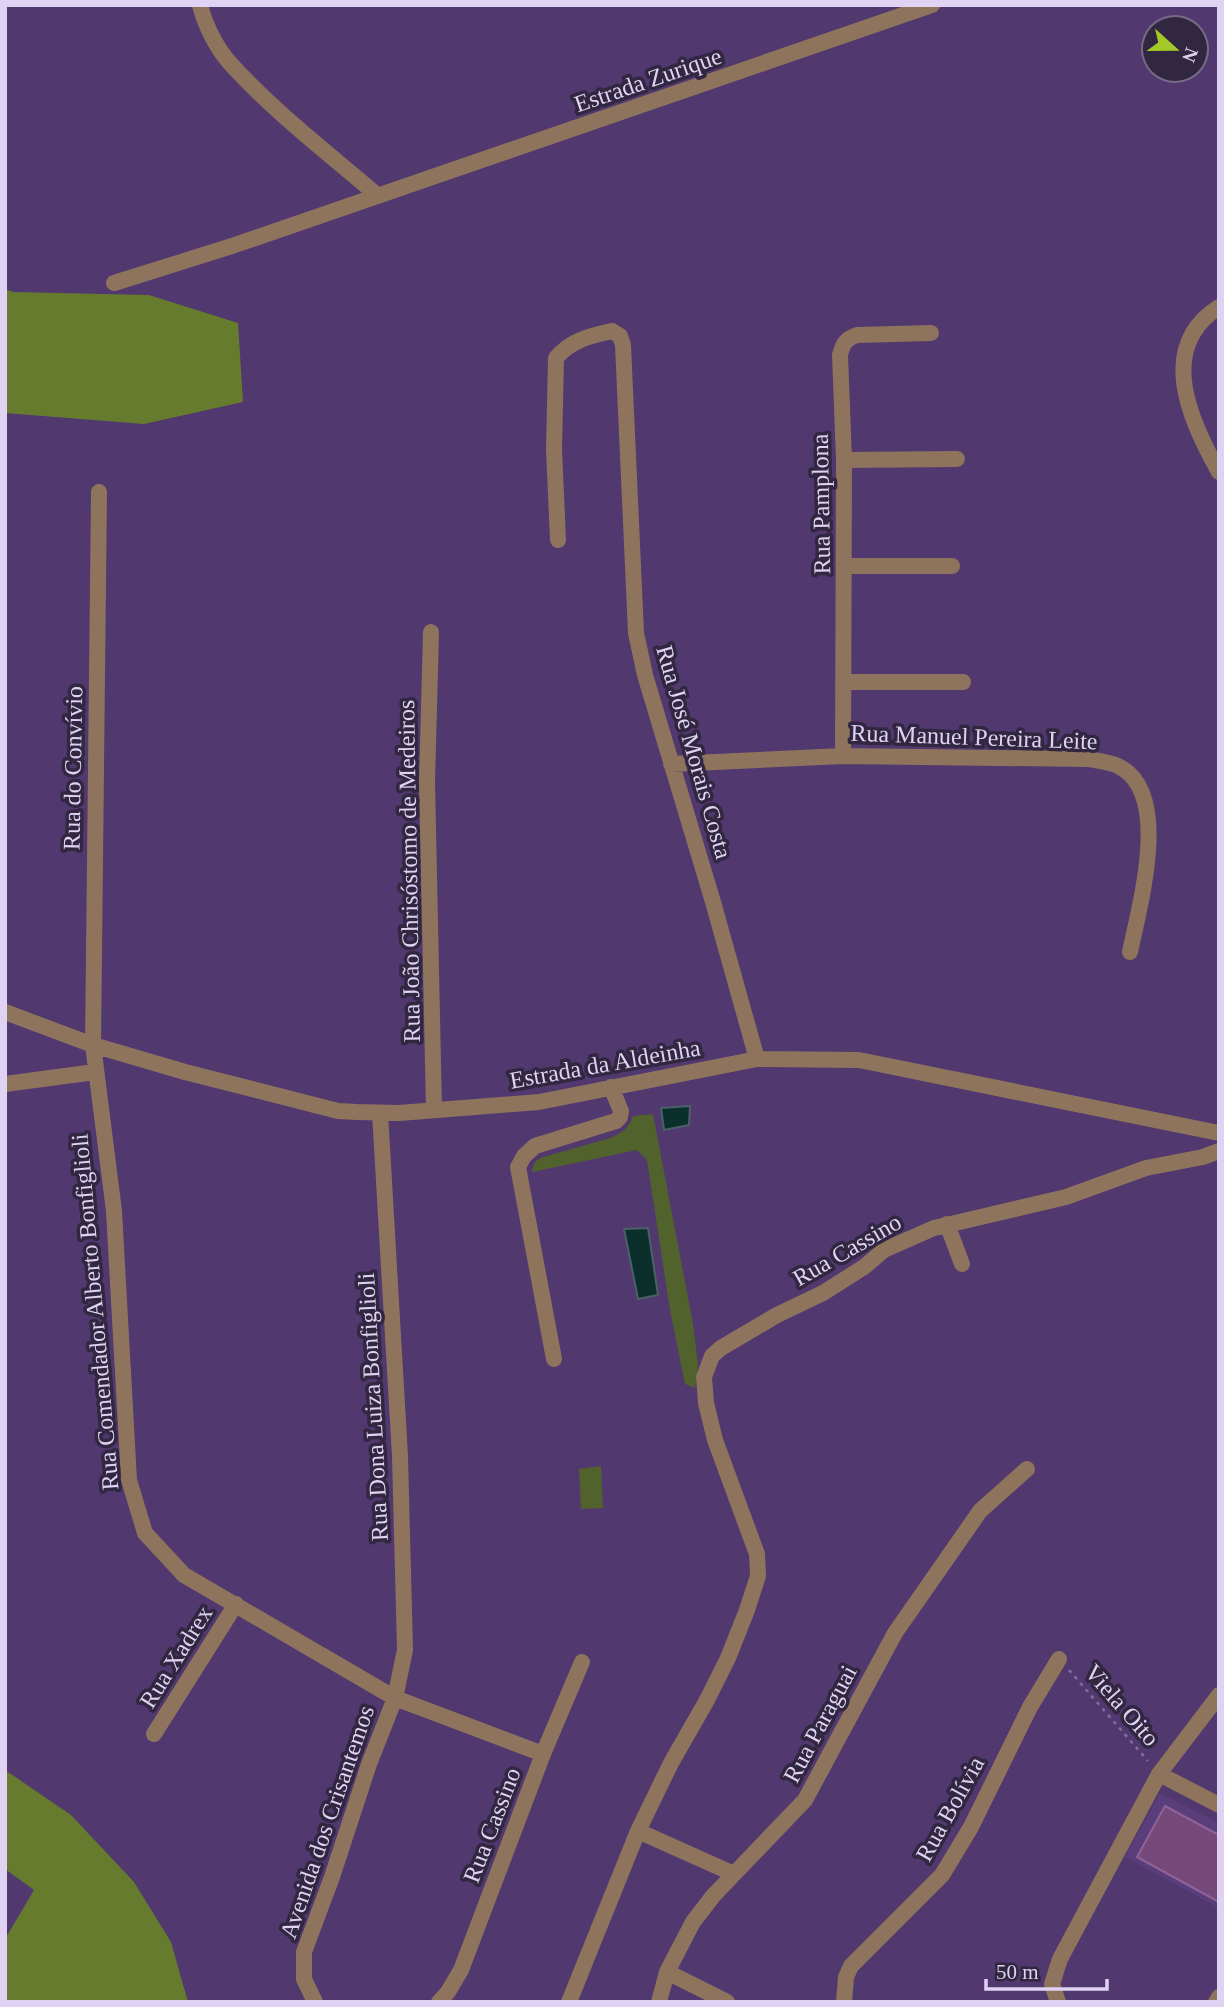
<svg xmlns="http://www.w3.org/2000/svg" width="1224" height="2007" viewBox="0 0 1224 2007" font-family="Georgia,serif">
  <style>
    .built { fill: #5a3e7c }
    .green { fill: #52622d }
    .forest { fill: #667b2e }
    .water { fill: #0b302b; stroke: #4b6167; stroke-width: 2 }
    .building { fill: #75497a; stroke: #916397; stroke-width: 2 }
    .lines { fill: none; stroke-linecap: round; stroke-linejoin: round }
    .path { stroke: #816d9c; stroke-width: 2.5; stroke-dasharray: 3.5 5; stroke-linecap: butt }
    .minor { stroke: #8e745d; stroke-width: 16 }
    .labels { text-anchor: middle; stroke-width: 7; stroke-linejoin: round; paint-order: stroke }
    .street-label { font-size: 24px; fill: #dfd2f3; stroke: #312740 }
  </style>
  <rect width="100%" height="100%" fill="#51386f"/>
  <path class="built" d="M 1160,1793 L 1219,1823 L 1219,1908 L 1125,1857 Z"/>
  <path class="green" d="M 653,1114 L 693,1324 L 698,1364 L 695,1388 L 685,1384 L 670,1310 L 647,1160 L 637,1150 L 532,1172 L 534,1163 L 540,1158 L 610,1138 C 623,1133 628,1128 633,1116 Z
    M 601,1466 L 603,1508 L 581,1509 L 579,1469 Z"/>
  <path class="forest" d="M 5,289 L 13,292 L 149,295 L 238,323 L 243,402 L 144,424 L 5,413 Z
    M 5,1770 L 71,1815 L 134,1882 L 171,1942 L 188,2002 L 5,2002 L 5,1939 L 34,1890 L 5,1869 Z"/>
  <path class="water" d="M 690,1106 L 689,1125 L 664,1130 L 661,1108 Z
    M 648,1228 L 658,1295 L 638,1299 L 624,1229 Z"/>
  <path class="building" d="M 1165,1806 L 1219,1835 L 1219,1902 L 1137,1857 Z"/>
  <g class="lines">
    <path class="path" d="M 1069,1670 L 1148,1761"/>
    <path class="minor" d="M 200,5 C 205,25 216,47 229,62 C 272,110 328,153 377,195
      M 114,283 L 232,246 L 932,5
      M 1219,307 C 1156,347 1190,421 1219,472
      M 844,460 L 957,459
      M 99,492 L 93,1045 L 114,1211 L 129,1480 L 145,1533 L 184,1575 L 395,1698 L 543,1754
      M 558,540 L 554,449 L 556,358 C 571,340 590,336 612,331 L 620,336 L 623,345 L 636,633 L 645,675 L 713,902 L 757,1059
      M 845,566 L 952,566
      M 431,632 L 427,782 L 434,1110
      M 843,682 L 963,682
      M 843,756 L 844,460 L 840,355 C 843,343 846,339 857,335 L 931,333
      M 671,764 L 843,756 L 1088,759 C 1098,761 1112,762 1120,767 C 1172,795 1139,907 1130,952
      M 5,1012 L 93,1045 L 185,1072 L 338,1111 L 357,1112 L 399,1113 L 539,1102 L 757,1059 L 859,1060 L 1219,1133
      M 5,1084 L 95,1072
      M 947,1224 L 962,1264
      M 554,1359 L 518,1167 L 524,1156 L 535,1146 L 616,1121 L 620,1117 L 621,1111 L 611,1087
      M 154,1734 L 236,1604
      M 1159,1774 L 1219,1805
      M 638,1831 L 734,1874
      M 667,1972 L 727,2002
      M 315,2002 L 304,1979 L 304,1952 L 332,1877 L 369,1764 L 395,1698 L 405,1650 L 400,1456 L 380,1113
      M 439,2002 L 448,1992 L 461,1970 L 543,1754 L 582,1662
      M 569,2002 L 638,1831 L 671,1763 L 707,1700 L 728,1658 L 747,1610 L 758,1576 L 757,1554 L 715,1440 L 706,1403 L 704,1377 L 712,1356 L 721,1348 L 777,1315 L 823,1293 L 864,1267 L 884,1250 L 934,1228 L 1066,1197 L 1146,1168 L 1203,1157 L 1219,1151
      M 659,2002 L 667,1972 L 693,1922 L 713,1896 L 805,1800 L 895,1633 L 980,1511 L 1027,1469
      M 844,2002 L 846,1977 L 851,1966 L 942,1875 L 971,1827 L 1030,1707 L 1059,1659
      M 1058,2002 L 1052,1984 L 1060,1959 L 1159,1774 L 1219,1695
      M 1216,2002 L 1219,1997"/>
  </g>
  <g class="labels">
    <g class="street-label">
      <text transform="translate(648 80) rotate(-19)" y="8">Estrada Zurique</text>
      <text transform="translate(821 504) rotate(-91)" y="8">Rua Pamplona</text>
      <text transform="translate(974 737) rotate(2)" y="8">Rua Manuel Pereira Leite</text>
      <text transform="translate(694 752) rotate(74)" y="8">Rua José Morais Costa</text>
      <text transform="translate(73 768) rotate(-89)" y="8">Rua do Convívio</text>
      <text transform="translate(409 871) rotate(-91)" y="8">Rua João Chrisóstomo de Medeiros</text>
      <text transform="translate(605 1064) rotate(-10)" y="8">Estrada da Aldeinha</text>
      <text transform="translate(847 1250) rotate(-30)" y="8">Rua Cassino</text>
      <text transform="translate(95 1312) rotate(-95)" y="8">Rua Comendador Alberto Bonfiglioli</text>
      <text transform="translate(373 1407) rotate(-93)" y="8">Rua Dona Luiza Bonfiglioli</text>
      <text transform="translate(176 1657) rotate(-58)" y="8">Rua Xadrex</text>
      <text transform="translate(1122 1705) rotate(49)" y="8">Viela Oito</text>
      <text transform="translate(820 1724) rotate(-62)" y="8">Rua Paraguai</text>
      <text transform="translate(950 1809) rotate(-61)" y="8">Rua Bolívia</text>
      <text transform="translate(327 1822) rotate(-71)" y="8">Avenida dos Crisantemos</text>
      <text transform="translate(492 1825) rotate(-69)" y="8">Rua Cassino</text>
    </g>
  </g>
  <rect width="1224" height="2007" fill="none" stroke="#dfd2f3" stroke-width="14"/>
  <g transform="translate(1175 49) rotate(111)"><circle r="33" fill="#312740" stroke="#776b88" stroke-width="2"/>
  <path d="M0-5L12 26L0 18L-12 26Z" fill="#a2c928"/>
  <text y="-10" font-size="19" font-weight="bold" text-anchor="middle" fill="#dfd2f3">N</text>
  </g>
  <path d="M986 1979v10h121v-10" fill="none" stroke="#dfd2f3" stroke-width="3.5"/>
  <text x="996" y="1979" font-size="21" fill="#dfd2f3" stroke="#312740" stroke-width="5" paint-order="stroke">50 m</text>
</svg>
